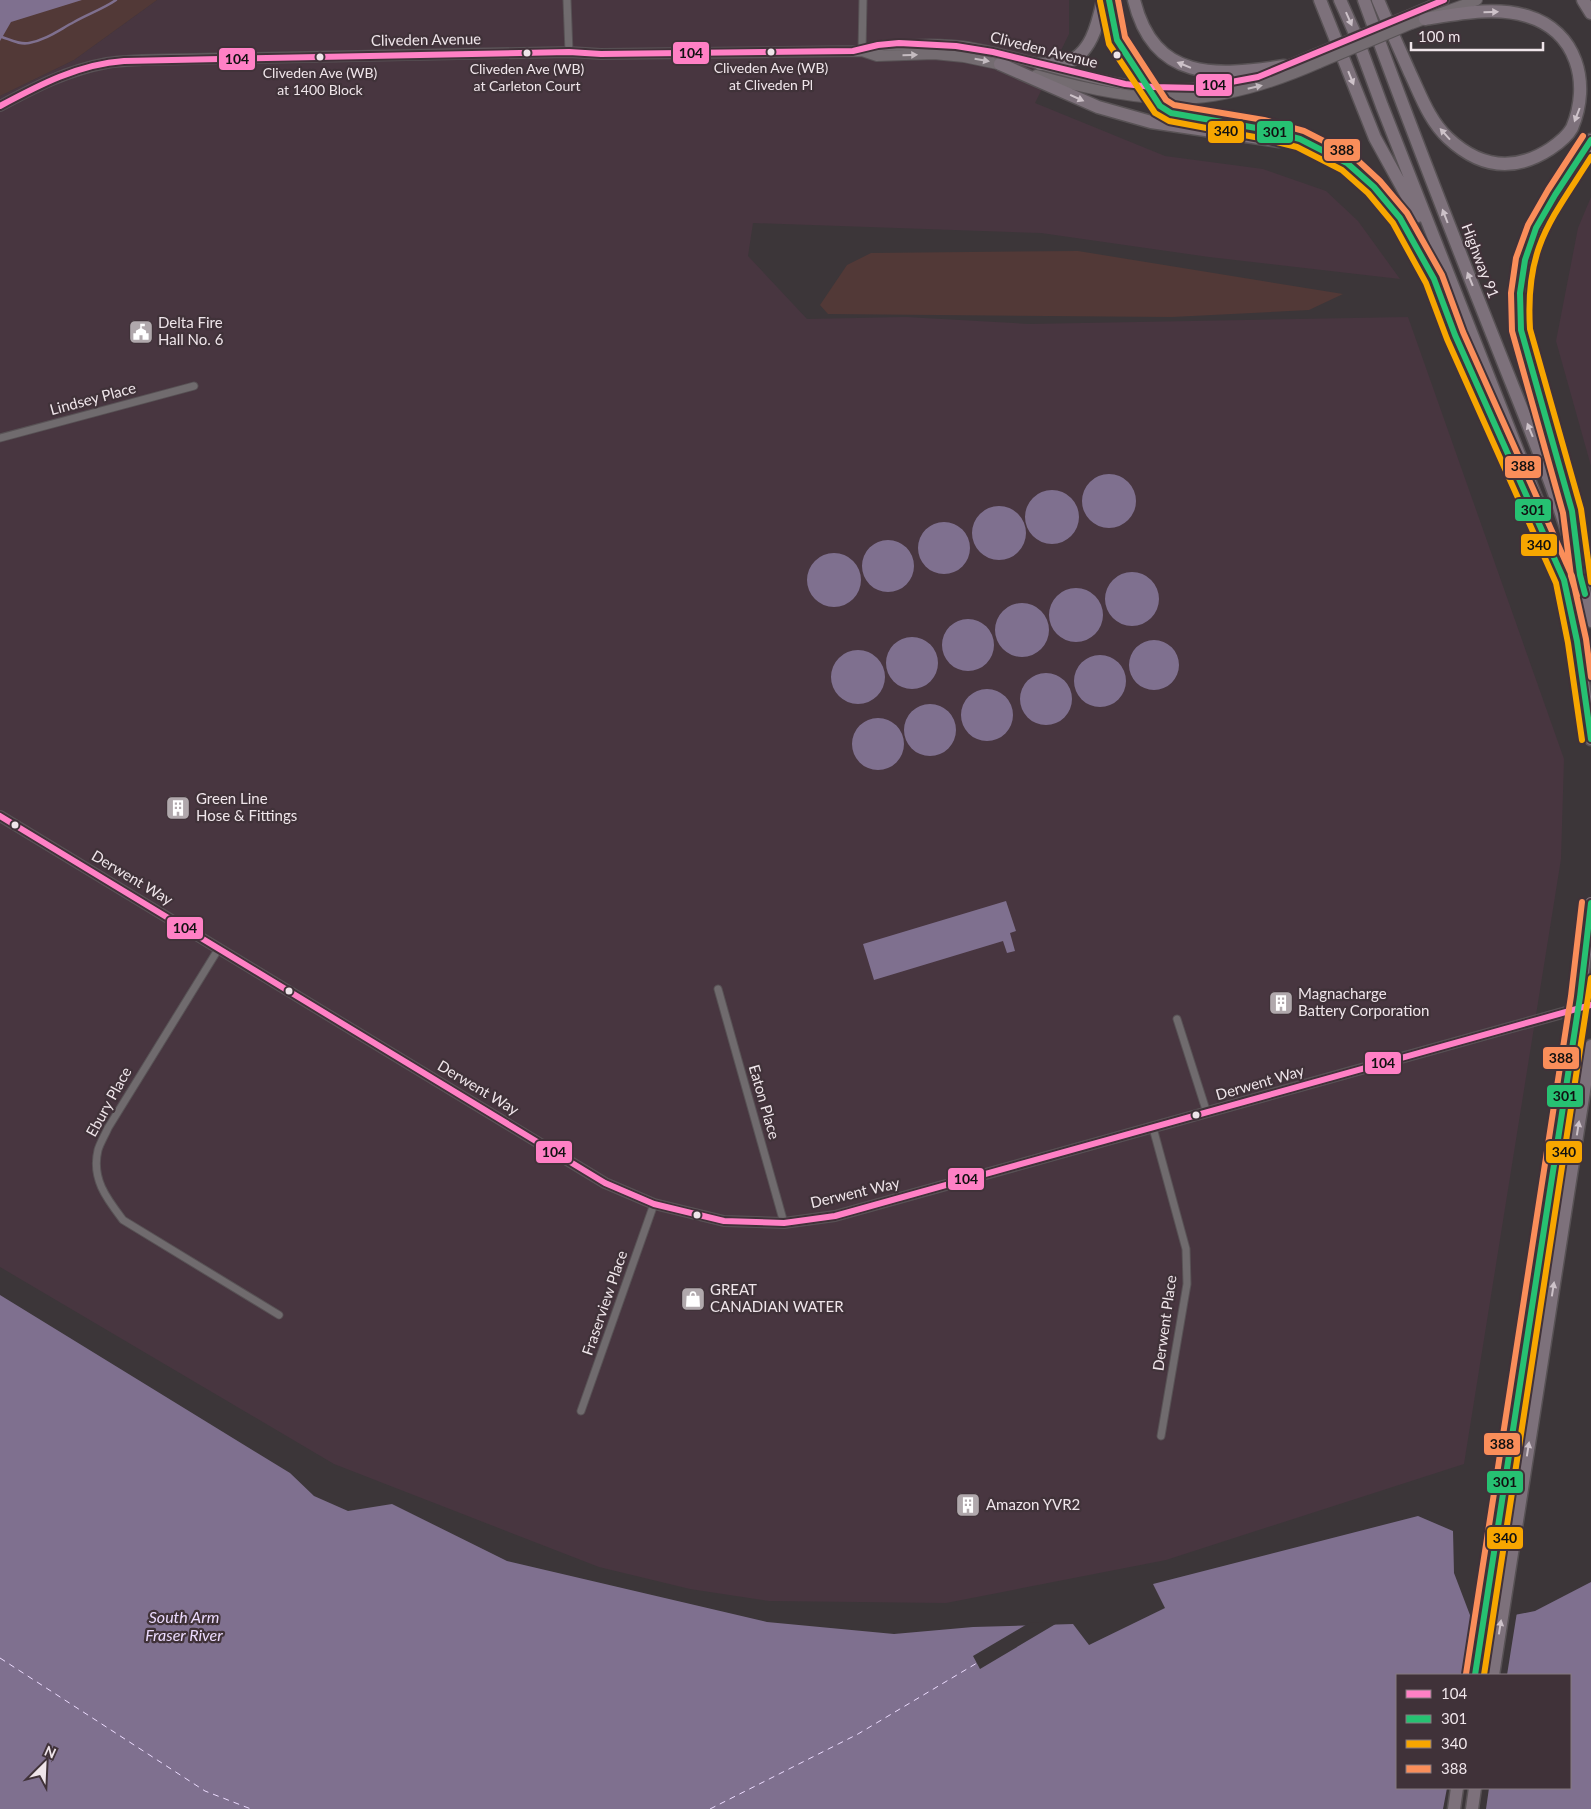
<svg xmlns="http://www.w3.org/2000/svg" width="1591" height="1809" viewBox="0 0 1591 1809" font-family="Lato,sans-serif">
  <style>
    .built { fill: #483640 }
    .green { fill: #523937 }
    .water { fill: #7f708f; fill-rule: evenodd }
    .pier { fill: #3c3639 }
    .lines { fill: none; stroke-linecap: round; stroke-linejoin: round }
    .stream { stroke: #7f708f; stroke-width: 2.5 }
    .ferry { stroke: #ecdbfe; stroke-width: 1; stroke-dasharray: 6 5; stroke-linecap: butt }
    .street-casing { stroke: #585255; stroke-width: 9 }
    .secondary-casing { stroke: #585255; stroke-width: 12 }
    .highway-casing { stroke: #585255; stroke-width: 15 }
    .street { stroke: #706b6e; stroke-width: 7 }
    .secondary { stroke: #746c71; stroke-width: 10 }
    .highway { stroke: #7d717b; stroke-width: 12 }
    .secondary-bridge-casing { stroke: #585255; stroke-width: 12; stroke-linecap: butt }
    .highway-bridge-casing { stroke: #585255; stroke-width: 15; stroke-linecap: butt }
    .secondary-bridge { stroke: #746c71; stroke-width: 10 }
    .highway-bridge { stroke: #7d717b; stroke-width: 12 }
    .bus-1-casing { stroke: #403239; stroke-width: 10 }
    .bus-2-casing { stroke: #403239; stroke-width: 10 }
    .bus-3-casing { stroke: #403239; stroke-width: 10 }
    .bus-4-casing { stroke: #403239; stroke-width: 10 }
    .bus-1 { stroke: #ff80c5; stroke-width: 6 }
    .bus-2 { stroke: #26c172; stroke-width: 6 }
    .bus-3 { stroke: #f7a600; stroke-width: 6 }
    .bus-4 { stroke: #fa8e5a; stroke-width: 6 }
    .oneway { fill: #cdc2c9 }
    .oneway2 { fill: #c4bbc0 }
    .bus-dot { fill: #efe5ea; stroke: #403239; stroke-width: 2 }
    .labels { text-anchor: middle; stroke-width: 4.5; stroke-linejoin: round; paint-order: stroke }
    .bus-label { font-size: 14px; fill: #efe5ea; stroke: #403239 }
    .street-label { font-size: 15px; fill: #efe5ea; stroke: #403239 }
    .poi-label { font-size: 15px; fill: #efe5ea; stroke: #403239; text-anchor: start }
    .water-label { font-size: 16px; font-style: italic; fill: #ecdbfe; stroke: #403239 }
    .line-badge { stroke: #403239; stroke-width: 2 }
    .pale-badge-label { font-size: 14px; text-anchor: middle; font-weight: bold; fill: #111 }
  </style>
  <rect width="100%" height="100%" fill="#3c3639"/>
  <path class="built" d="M 157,0 L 1069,0 L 1069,34 L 1035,103 L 1165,156 L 1263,169 L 1326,191 L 1358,221 L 1400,279 L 1209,257 L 1041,233 L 753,223 L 748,256 L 807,319 L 906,317 L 1029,324 L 1408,317 L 1564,759 L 1561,859 L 1464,1464 L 1166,1560 L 946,1603 L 769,1601 L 690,1589 L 599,1567 L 334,1464 L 0,1267 L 0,96 L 74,60 Z
    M 1591,197 L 1591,466 L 1556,341 L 1578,228 Z"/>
  <path class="green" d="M 0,0 L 157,0 L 74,60 L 0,96 Z
    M 1078,251 L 1343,294 L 1309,310 L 1172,317 L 828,314 L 820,305 L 847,265 L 871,253 Z"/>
  <path class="water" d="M 0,0 L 82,0 L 11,22 L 0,41 Z
    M1082 501a27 27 0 1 1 54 0a27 27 0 1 1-54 0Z
    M1025 517a27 27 0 1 1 54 0a27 27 0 1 1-54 0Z
    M972 533a27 27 0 1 1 54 0a27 27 0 1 1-54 0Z
    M918 548a26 26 0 1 1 52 0a26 26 0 1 1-52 0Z
    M862 566a26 26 0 1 1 52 0a26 26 0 1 1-52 0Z
    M807 580a27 27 0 1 1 54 0a27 27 0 1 1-54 0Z
    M1105 599a27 27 0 1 1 54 0a27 27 0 1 1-54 0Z
    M1049 615a27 27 0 1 1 54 0a27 27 0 1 1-54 0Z
    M995 630a27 27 0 1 1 54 0a27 27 0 1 1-54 0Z
    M942 645a26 26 0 1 1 52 0a26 26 0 1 1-52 0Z
    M886 663a26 26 0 1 1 52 0a26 26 0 1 1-52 0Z
    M1129 665a25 25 0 1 1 50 0a25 25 0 1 1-50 0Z
    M831 677a27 27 0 1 1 54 0a27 27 0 1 1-54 0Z
    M1074 681a26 26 0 1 1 52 0a26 26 0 1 1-52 0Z
    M1020 699a26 26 0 1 1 52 0a26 26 0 1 1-52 0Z
    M961 715a26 26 0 1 1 52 0a26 26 0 1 1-52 0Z
    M904 730a26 26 0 1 1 52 0a26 26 0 1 1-52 0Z
    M852 744a26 26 0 1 1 52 0a26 26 0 1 1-52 0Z
    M 1006,901 L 1016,931 L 1010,933 L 1015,951 L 1007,953 L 1003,941 L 874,980 L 863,944 Z
    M 0,1295 L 290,1473 L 314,1496 L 348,1511 L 392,1504 L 507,1561 L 767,1622 L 894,1634 L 973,1627 L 1073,1624 L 1089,1645 L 1165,1608 L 1153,1584 L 1418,1516 L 1453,1531 L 1454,1573 L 1473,1623 L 1535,1611 L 1591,1582 L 1591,1809 L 0,1809 ZM 1397,1675 L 1570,1675 L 1570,1788 L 1397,1788 Z"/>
  <path class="pier" d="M 1517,1612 L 1507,1675 L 1464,1675 L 1473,1616 L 1475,1620 Z
    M 1059,1622 L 980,1669 L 973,1656 L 1029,1623 Z
    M 1447,1788 L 1489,1788 L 1486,1809 L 1443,1809 Z"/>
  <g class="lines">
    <path class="stream" d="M 0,32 L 2,37 C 11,40 20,45 29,43 C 46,40 59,30 74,22 C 88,14 103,9 116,0"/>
    <path class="ferry" d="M 0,1658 L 205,1791 L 251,1809
      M 710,1809 L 858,1734 L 977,1663"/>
    <defs>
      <path id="street" d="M 567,0 L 569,52
        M 862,51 L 863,0
        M 0,438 L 194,386
        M 219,948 L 108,1128 C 105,1135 100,1143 98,1150 C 91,1179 107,1199 123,1220 L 279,1315
        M 718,989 L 784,1223
        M 1177,1019 L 1207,1113
        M 1153,1128 L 1186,1249 L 1187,1284 L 1161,1436
        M 581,1411 L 654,1204"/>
      <path id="secondary" d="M 1409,15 L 1444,0
        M 1411,24 L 1477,0
        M 862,51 C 880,44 892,45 910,45 C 929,44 948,44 967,47 C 1038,59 1107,90 1180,89 C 1227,89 1273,73 1315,54
        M 1036,75 C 1082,88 1134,100 1183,99 C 1230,97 1276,82 1319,63
        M 0,106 C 35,87 68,70 107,63 C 118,61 130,61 142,60 L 569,52 L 601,54 L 862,51 L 877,56 L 934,54 L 964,57 L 1007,66
        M 0,816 L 605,1183 L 654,1204 L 724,1221 L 784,1223 L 835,1216 L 1591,1005"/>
      <path id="highway" d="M 1109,0 L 1110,7 L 1117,40 L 1160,106 L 1171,113 C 1234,127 1292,127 1348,164 C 1416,210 1440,301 1472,372 C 1502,441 1533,510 1564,580
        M 1134,0 C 1154,82 1216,76 1284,66
        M 1320,0 L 1375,138 L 1418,216
        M 1340,0 L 1357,38 L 1382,106 L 1539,505
        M 1364,0 C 1405,113 1449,226 1494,339 C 1530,431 1571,523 1591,621
        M 1378,0 C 1388,24 1399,48 1410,73 C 1421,96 1429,120 1448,138 C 1479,167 1513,173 1550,149 C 1559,143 1567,137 1572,128 C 1591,83 1577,31 1527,16 C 1495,6 1457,14 1425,19
        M 1583,0 L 1591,13
        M 1000,64 L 1098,107 L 1151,122 L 1279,141
        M 1040,64 C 1048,64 1057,65 1064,63 C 1091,56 1098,23 1103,0
        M 1576,541 L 1572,511 L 1521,330 C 1516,276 1525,241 1555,195 C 1567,177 1581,159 1591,140
        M 1562,574 L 1577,641 L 1591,739
        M 1493,1675 L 1591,1046
        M 1454,1809 L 1457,1788
        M 1472,1809 L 1475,1788"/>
    </defs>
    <use href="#street" class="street-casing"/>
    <use href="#secondary" class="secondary-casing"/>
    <use href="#highway" class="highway-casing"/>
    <use href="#street" class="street"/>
    <use href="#secondary" class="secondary"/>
    <use href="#highway" class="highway"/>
    <defs>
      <path id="secondary-bridge" d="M 1315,54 L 1409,15
        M 1319,63 L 1411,24"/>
      <path id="highway-bridge" d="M 1475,1675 L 1580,997 L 1591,903"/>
    </defs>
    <use href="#secondary-bridge" class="secondary-bridge-casing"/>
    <use href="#highway-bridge" class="highway-bridge-casing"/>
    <use href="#secondary-bridge" class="secondary-bridge"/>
    <use href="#highway-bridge" class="highway-bridge"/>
    <defs>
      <path id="bus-1" d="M 0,106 C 39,85 79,64 124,61 L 569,52 L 601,54 L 853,51 L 878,45 L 899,43 L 956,46 L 993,52 L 1125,84 L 1152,87 L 1199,88 L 1258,77 L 1444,0
        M 0,816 L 605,1183 L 654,1204 L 724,1221 L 784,1223 L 835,1216 L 1591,1005"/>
      <path id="bus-2" d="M 1109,0 L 1117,40 L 1160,106 L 1171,113 L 1262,129 L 1300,139 L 1347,163 L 1374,187 L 1400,218 L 1434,279 L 1455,335 L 1564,580 L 1577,641 L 1591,739
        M 1585,594 L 1580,575 L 1572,511 L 1521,330 L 1520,293 L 1525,260 L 1536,228 L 1555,195 L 1591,140
        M 1475,1675 L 1580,997 L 1591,903"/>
      <path id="bus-3" d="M 1100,1 L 1109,44 L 1155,113 L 1169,121 L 1260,138 L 1297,147 L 1342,170 L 1368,193 L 1393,223 L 1426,283 L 1447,339 L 1556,583 L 1568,643 L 1582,740
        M 1591,157 C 1550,222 1525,247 1530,329 L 1581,509 L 1591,582
        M 1484,1675 L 1591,978"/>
      <path id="bus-4" d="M 1118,0 L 1125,37 L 1166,100 L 1174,105 L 1264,120 L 1304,131 L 1353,156 L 1380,181 L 1407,213 L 1442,275 L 1463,332 L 1572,576 L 1586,639 L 1591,677
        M 1577,596 L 1571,576 L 1563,513 L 1512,331 L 1511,293 L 1516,258 L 1528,225 L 1548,190 L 1583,136
        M 1466,1674 L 1571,996 L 1582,902"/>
    </defs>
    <use href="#bus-1" class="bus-1-casing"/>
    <use href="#bus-2" class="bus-2-casing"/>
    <use href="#bus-3" class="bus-3-casing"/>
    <use href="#bus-4" class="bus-4-casing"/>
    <use href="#bus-1" class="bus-1"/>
    <use href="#bus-2" class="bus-2"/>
    <use href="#bus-3" class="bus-3"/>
    <use href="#bus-4" class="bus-4"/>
  </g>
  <defs><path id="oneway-solid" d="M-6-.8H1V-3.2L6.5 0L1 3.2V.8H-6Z" transform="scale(1.25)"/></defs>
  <g class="oneway">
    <use href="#oneway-solid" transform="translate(1491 12) rotate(-1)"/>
    <use href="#oneway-solid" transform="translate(1349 19) rotate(66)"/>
    <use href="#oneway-solid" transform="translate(1184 65) rotate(-158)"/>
    <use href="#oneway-solid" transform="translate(1351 78) rotate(68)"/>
    <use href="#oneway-solid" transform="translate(1077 98) rotate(24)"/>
    <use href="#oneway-solid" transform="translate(1577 115) rotate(111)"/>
    <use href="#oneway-solid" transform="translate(1445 134) rotate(-132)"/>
    <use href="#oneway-solid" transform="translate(1445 216) rotate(-111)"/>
    <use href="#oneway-solid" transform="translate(1470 279) rotate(-112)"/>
    <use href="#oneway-solid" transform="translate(1530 430) rotate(-112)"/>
    <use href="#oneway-solid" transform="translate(1578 1128) rotate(-81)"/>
    <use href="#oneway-solid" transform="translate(1553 1289) rotate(-81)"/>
    <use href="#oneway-solid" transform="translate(1528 1449) rotate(-81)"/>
    <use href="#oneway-solid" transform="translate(1500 1627) rotate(-81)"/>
  </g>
  <g class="oneway2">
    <use href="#oneway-solid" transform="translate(910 55) rotate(-1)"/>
    <use href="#oneway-solid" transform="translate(982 60) rotate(10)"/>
    <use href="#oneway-solid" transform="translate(1255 87) rotate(-13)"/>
  </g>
  <defs>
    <symbol id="civic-square" viewBox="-11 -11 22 22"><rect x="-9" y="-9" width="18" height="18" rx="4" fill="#b0a8ac" stroke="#403239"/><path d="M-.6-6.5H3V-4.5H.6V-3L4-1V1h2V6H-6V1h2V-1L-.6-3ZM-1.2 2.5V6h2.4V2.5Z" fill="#fff"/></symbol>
    <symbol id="building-square" viewBox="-11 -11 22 22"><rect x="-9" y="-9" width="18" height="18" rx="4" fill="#b0a8ac" stroke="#403239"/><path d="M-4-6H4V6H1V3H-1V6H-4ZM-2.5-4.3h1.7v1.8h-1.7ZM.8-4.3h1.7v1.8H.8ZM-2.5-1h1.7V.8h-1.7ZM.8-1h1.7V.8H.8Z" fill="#fff"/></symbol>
    <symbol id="shop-square" viewBox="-11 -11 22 22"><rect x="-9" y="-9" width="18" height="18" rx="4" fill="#b0a8ac" stroke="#403239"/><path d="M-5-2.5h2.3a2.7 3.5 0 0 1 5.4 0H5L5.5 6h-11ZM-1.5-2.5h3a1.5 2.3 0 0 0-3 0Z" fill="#fff"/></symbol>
  </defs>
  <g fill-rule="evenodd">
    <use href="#civic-square" x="127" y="318" width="28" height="28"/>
    <use href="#building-square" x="164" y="794" width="28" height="28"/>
    <use href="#building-square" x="1267" y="989" width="28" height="28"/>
    <use href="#shop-square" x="679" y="1285" width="28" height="28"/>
    <use href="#building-square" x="954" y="1491" width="28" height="28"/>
  </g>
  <g class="bus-dot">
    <circle cx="771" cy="52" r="4.5"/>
    <circle cx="527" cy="53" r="4.5"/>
    <circle cx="1117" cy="55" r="4.5"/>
    <circle cx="320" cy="57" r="4.5"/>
    <circle cx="15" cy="825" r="4.5"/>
    <circle cx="289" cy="991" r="4.5"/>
    <circle cx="1196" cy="1115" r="4.5"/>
    <circle cx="697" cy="1215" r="4.5"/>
  </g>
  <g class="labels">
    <g class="bus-label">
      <text x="771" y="73">Cliveden Ave (WB)<tspan x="771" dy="17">at Cliveden Pl</tspan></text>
      <text x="527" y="74">Cliveden Ave (WB)<tspan x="527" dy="17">at Carleton Court</tspan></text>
      <text x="320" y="78">Cliveden Ave (WB)<tspan x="320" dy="17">at 1400 Block</tspan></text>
    </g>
    <g class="street-label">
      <text transform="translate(426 40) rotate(-1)" y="5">Cliveden Avenue</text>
      <text transform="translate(1044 50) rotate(14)" y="5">Cliveden Avenue</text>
      <text transform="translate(1480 261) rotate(69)" y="5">Highway 91</text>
      <text transform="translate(93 399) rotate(-15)" y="5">Lindsey Place</text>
      <text transform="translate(132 878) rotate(31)" y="5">Derwent Way</text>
      <text transform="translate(1260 1083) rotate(-16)" y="5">Derwent Way</text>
      <text transform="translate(478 1088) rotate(31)" y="5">Derwent Way</text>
      <text transform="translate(109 1102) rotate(-61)" y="5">Ebury Place</text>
      <text transform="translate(764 1102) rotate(74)" y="5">Eaton Place</text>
      <text transform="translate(855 1193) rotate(-13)" y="5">Derwent Way</text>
      <text transform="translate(605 1303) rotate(-71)" y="5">Fraserview Place</text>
      <text transform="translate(1165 1323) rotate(-82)" y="5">Derwent Place</text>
    </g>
    <g class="poi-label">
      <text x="158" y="328">Delta Fire<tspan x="158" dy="17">Hall No. 6</tspan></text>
      <text x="196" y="804">Green Line<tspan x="196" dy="17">Hose &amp; Fittings</tspan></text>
      <text x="1298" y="999">Magnacharge<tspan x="1298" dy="17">Battery Corporation</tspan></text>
      <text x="710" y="1295">GREAT<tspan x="710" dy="17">CANADIAN WATER</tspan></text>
      <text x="986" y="1510">Amazon YVR2</text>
    </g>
    <g class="water-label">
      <text x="184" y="1623">South Arm<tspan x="184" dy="18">Fraser River</tspan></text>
    </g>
  </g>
  <g class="line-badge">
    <rect x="672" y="41" width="38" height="24" rx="5" fill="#ff80c5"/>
    <rect x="218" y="47" width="38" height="24" rx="5" fill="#ff80c5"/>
    <rect x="1195" y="73" width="38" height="24" rx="5" fill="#ff80c5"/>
    <rect x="1207" y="120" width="38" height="24" rx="5" fill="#f7a600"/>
    <rect x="1256" y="120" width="38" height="24" rx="5" fill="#26c172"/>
    <rect x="1323" y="138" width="38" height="24" rx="5" fill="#fa8e5a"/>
    <rect x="1504" y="455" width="38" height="24" rx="5" fill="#fa8e5a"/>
    <rect x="1514" y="498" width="38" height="24" rx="5" fill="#26c172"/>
    <rect x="1520" y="533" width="38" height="24" rx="5" fill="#f7a600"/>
    <rect x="166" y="916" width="38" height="24" rx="5" fill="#ff80c5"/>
    <rect x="1542" y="1046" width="38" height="24" rx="5" fill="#fa8e5a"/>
    <rect x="1364" y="1051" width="38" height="24" rx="5" fill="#ff80c5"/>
    <rect x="1546" y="1084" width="38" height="24" rx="5" fill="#26c172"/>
    <rect x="1545" y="1140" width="38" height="24" rx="5" fill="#f7a600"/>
    <rect x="535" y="1140" width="38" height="24" rx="5" fill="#ff80c5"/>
    <rect x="947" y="1167" width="38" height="24" rx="5" fill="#ff80c5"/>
    <rect x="1483" y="1432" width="38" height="24" rx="5" fill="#fa8e5a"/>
    <rect x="1486" y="1470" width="38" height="24" rx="5" fill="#26c172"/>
    <rect x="1486" y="1526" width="38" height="24" rx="5" fill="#f7a600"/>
  </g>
  <g class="pale-badge-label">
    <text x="691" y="58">104</text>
    <text x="237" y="64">104</text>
    <text x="1214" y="90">104</text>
    <text x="1226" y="136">340</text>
    <text x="1275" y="137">301</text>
    <text x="1342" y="155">388</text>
    <text x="1523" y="471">388</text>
    <text x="1533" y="515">301</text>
    <text x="1539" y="550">340</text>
    <text x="185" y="933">104</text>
    <text x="1561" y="1063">388</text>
    <text x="1383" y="1068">104</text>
    <text x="1565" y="1101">301</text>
    <text x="1564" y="1157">340</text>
    <text x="554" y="1157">104</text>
    <text x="966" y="1184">104</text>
    <text x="1502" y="1449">388</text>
    <text x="1505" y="1487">301</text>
    <text x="1505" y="1543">340</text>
  </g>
  <rect x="1396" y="1674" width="175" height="115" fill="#403239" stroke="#867a80"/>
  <rect x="1406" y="1690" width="25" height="8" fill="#ff80c5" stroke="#867a80"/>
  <text x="1441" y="1699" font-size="15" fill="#efe5ea">104</text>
  <rect x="1406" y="1715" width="25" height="8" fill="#26c172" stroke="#867a80"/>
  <text x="1441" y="1724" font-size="15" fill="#efe5ea">301</text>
  <rect x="1406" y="1740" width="25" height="8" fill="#f7a600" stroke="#867a80"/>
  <text x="1441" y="1749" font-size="15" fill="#efe5ea">340</text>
  <rect x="1406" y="1765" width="25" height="8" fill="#fa8e5a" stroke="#867a80"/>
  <text x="1441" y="1774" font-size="15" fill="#efe5ea">388</text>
  <g transform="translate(45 1764) rotate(24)" stroke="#403239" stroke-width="4" paint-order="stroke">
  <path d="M0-4L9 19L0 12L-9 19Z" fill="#efe5ea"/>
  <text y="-8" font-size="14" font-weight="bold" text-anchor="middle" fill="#efe5ea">N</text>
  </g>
  <path d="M1411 42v8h132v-8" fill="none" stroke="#efe5ea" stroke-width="2.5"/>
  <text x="1418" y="42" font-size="15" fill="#efe5ea" stroke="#403239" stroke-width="4" paint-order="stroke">100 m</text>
</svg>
